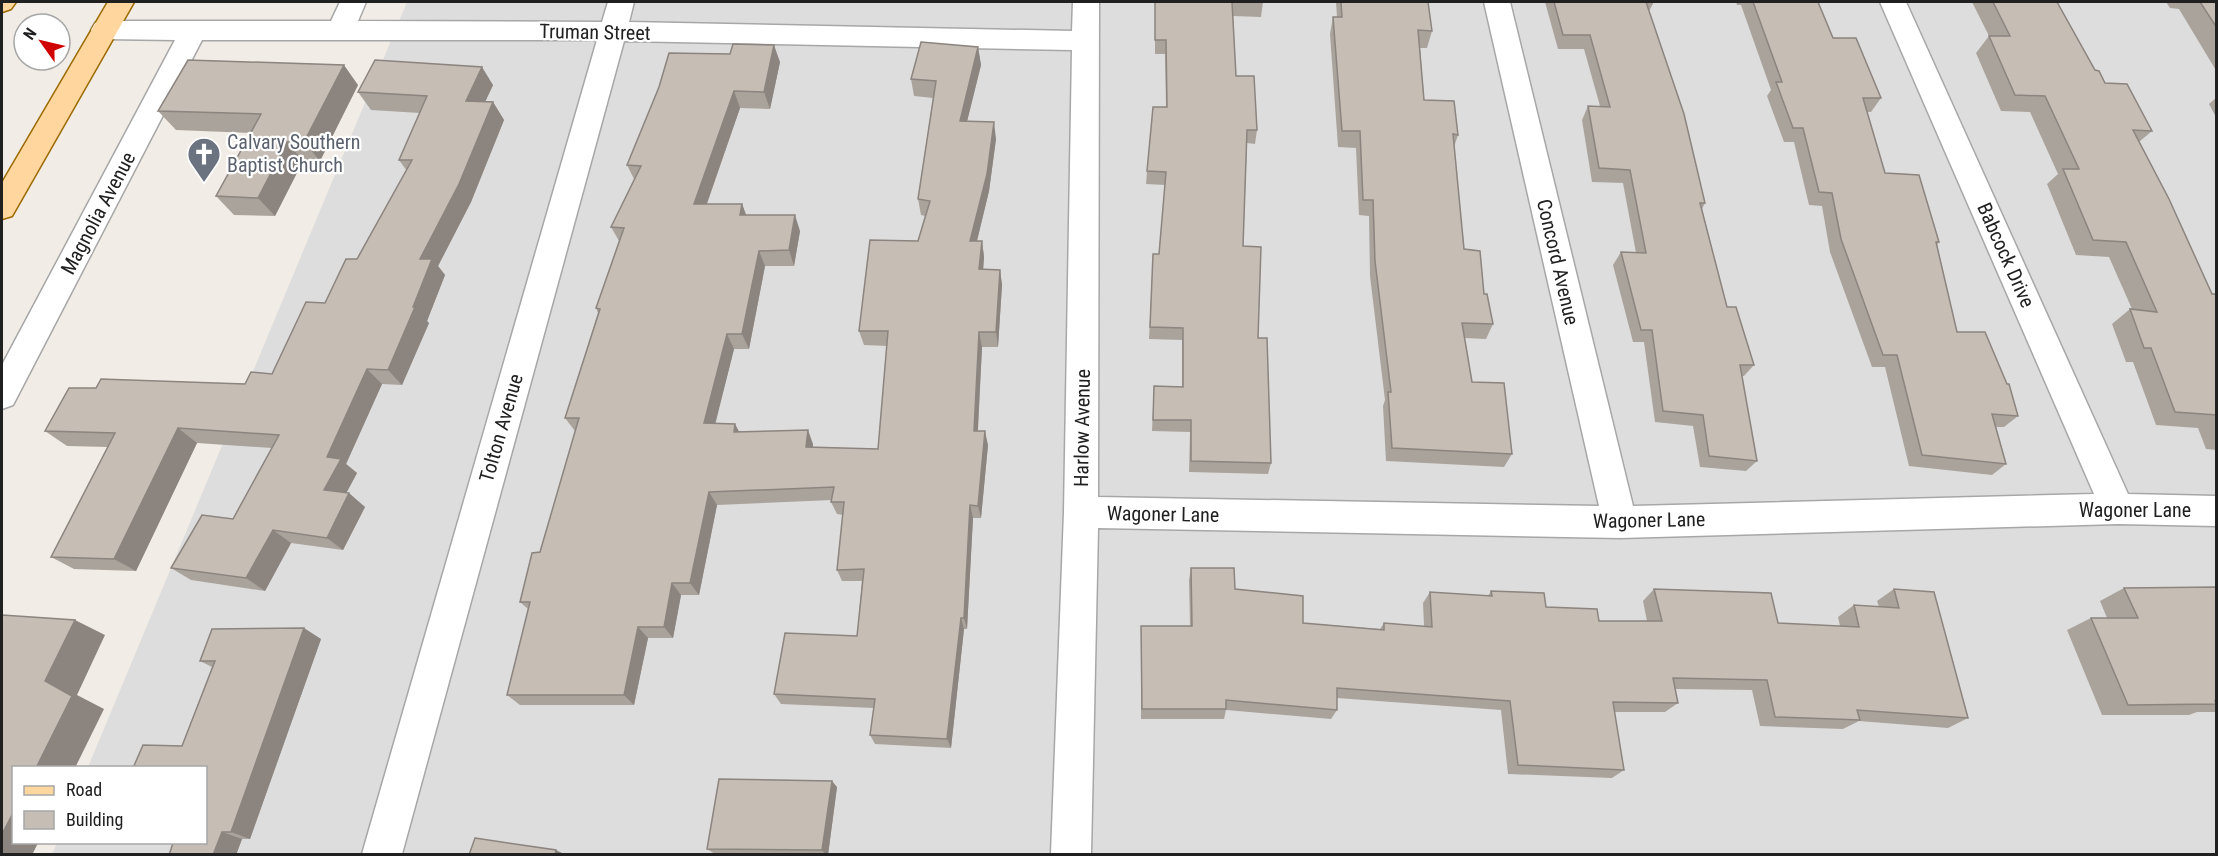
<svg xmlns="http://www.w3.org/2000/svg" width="2218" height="856" viewBox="0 0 2218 856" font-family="'Roboto Condensed',sans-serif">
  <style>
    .residential { fill: #dedddd }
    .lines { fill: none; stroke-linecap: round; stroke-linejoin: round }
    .minor-casing { stroke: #a7a7a7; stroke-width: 3 }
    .major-casing { stroke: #9c6a00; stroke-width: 3 }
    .minor { fill: #fff; fill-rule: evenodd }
    .major { fill: #ffd69d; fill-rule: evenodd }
    .wall { fill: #aaa39c }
    .shaded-wall { fill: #8b847f }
    .building { fill: #c6bdb5; stroke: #8b847f; stroke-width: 1.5 }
    .labels { text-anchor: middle; stroke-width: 4.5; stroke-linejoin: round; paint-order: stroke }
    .street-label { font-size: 20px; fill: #202020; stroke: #fff }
    .worship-label { font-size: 20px; fill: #5b616d; stroke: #fff; text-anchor: start }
  </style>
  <rect width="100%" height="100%" fill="#f1ede6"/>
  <path class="residential" d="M 407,2 L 2216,2 L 2216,854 L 52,854 L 57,843 L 206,842 L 206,768 L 88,767 Z"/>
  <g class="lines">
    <defs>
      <path id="minor" d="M 340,2 L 366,2 L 358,21 L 602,22 L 608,2 L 634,2 L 629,22 L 1072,31 L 1073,2 L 1099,2 L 1098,497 L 1599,506 L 1484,2 L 1510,2 L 1633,506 L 2094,494 L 1880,2 L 1906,2 L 2128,494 L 2216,496 L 2216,526 L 2118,524 L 1620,538 L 1098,528 L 1091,854 L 1051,854 L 1064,512 L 1072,50 L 624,41 L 402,854 L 362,854 L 597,40 L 202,40 L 13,405 L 2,409 L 2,365 L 175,40 L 104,39 L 95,37 L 91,30 L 95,23 L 104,21 L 331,21 Z"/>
      <path id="major" d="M 2,2 L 16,2 L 11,9 L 2,12 Z
        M 108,2 L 134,2 L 12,216 L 2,219 L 2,183 Z"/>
    </defs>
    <use href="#minor" class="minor-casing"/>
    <use href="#major" class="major-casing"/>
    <use href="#minor" class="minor"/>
    <use href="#major" class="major"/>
  </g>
  <path class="wall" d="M 1155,2 L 1263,2 L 1261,17 L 1233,16 L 1236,76 L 1257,130 L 1255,144 L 1247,143 L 1243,246 L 1258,338 L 1271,463 L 1268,474 L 1189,472 L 1190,432 L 1152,431 L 1154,386 L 1182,387 L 1182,340 L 1149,339 L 1153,254 L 1159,254 L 1165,185 L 1146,184 L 1147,171 L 1166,107 L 1165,54 L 1155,54 Z
    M 1336,2 L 1428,2 L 1432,31 L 1427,48 L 1420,48 L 1424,100 L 1458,135 L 1454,147 L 1464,249 L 1484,294 L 1493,324 L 1486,339 L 1464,338 L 1472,382 L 1512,454 L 1504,467 L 1386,461 L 1383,406 L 1385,400 L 1370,276 L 1369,216 L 1359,215 L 1356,148 L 1338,147 L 1330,34 L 1333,17 L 1337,17 Z
    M 1545,2 L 1654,2 L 1649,11 L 1705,203 L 1702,209 L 1727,307 L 1754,365 L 1744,376 L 1742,376 L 1757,461 L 1746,471 L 1700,467 L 1693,426 L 1655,422 L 1644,342 L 1633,342 L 1613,265 L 1621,252 L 1636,253 L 1623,183 L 1592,182 L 1582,120 L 1588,106 L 1600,106 L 1584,49 L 1558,49 Z
    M 1736,2 L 1818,2 L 1833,38 L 1881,98 L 1871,112 L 1867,112 L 1885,173 L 1939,242 L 1937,245 L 1957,332 L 2018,416 L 2004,427 L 1996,427 L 2006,464 L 1992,475 L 1909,466 L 1885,367 L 1872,367 L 1830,252 L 1822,206 L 1809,205 L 1794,142 L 1784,142 L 1767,96 L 1771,90 L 1741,5 L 1737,5 Z
    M 1972,2 L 2057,2 L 2095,70 L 2105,83 L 2152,131 L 2139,142 L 2212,294 L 2217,294 L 2217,450 L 2206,449 L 2198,428 L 2156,425 L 2133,362 L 2126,362 L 2112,324 L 2130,309 L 2132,309 L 2109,257 L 2076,255 L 2047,184 L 2058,174 L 2030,112 L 2001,111 L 1976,53 L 1989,36 Z
    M 2166,2 L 2217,2 L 2217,72 L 2179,9 L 2170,8 Z
    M 978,47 L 981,65 L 967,121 L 996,139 L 989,191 L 977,241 L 982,241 L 984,257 L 983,270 L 1000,270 L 1002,285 L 998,347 L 982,347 L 978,431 L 988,445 L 981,518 L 973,518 L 967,629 L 964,629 L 951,748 L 875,744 L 870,735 L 874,708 L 781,704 L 774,694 L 857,636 L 862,581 L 842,581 L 837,570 L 843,515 L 837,514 L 831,502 L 832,500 L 717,505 L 699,595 L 681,595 L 673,638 L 648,638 L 634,705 L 520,705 L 507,695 L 528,609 L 520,602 L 540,552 L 575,431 L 565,418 L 598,313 L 596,308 L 619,241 L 611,227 L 634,179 L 627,165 L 659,87 L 780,62 L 770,109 L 740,108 L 707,204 L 742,204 L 746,215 L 800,231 L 794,266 L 765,266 L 749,349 L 734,349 L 715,423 L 740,432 L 813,444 L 813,447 L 878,449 L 887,346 L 864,345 L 859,331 L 918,241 L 925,216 L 921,215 L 918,199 L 933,98 L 914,96 L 911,79 Z
    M 358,85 L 320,161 L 303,161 L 275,216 L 234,215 L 216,196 L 251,133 L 176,130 L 158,111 Z
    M 493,85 L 485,102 L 493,102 L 504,120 L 471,202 L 438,266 L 445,275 L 427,321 L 429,323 L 402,385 L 382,384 L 346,464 L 357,473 L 346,493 L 365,507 L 343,550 L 291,543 L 265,591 L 191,580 L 171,568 L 233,519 L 272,448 L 197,443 L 136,571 L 74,569 L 51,557 L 108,447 L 67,446 L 45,431 L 96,388 L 245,384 L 272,374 L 357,259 L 407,171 L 399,160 L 420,113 L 371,110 L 358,92 Z
    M 2217,97 L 2217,119 L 2209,104 Z
    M 1191,568 L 1303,623 L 1380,629 L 1384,623 L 1424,626 L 1423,603 L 1430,592 L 1488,596 L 1491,591 L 1599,621 L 1647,621 L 1643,601 L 1654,589 L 1778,623 L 1840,626 L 1838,617 L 1854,605 L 1879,607 L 1877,601 L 1894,589 L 1968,718 L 1948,728 L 1859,721 L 1843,729 L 1760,726 L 1752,690 L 1675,689 L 1678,703 L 1665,712 L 1614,712 L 1624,770 L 1612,778 L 1508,774 L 1501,710 L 1337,698 L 1337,710 L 1331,719 L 1226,710 L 1224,719 L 1141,719 L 1141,626 L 1190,626 L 1189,580 Z
    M 2217,587 L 2217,712 L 2197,712 L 2189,715 L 2102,715 L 2067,630 L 2091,618 L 2107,618 L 2100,601 L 2124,588 Z
    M 321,639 L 250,839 L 242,839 L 236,855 L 169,855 L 206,843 L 182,746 L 212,667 L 200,661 Z
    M 837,787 L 828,855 L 715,854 L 707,849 Z"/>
  <path class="shaded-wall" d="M 774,45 L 780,62 L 770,109 L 764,92 Z
    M 978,47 L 981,65 L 963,138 L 960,121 Z
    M 344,65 L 358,85 L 320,161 L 304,142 Z
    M 482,67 L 493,85 L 477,119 L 466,101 Z
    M 734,91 L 740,108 L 701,220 L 694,204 Z
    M 493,102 L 504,120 L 471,202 L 438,266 L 445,275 L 427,321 L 429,323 L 402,385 L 388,370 L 413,307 L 420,259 Z
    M 994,122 L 996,139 L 989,191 L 973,257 L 970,241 Z
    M 287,142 L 303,161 L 275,216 L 258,198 Z
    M 742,204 L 748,220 L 740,215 Z
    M 795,215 L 800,231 L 794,266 L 789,250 Z
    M 982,241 L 984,257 L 982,285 L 979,269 Z
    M 759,251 L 765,266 L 749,349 L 742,334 Z
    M 1000,270 L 1002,285 L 998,347 L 996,332 Z
    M 979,332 L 982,347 L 977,444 L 974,431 Z
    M 727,334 L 734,349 L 712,437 L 704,423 Z
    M 367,369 L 382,384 L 346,464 L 357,473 L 341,503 L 324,490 L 327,457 Z
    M 735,424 L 742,437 L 734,432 Z
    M 178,428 L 197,443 L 136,571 L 114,559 Z
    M 808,430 L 813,444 L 812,460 L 806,447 Z
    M 985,431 L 988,445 L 981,518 L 978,506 Z
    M 709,492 L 717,505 L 699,595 L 690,583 Z
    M 349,493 L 365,507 L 343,550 L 327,538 Z
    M 970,505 L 973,518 L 967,629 L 964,618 Z
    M 273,530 L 291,543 L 265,591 L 246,578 Z
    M 672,583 L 681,595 L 673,638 L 664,627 Z
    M 961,618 L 964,629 L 951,748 L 947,739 Z
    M 75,620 L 105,635 L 77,695 L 104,709 L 75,768 L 36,768 L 45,681 Z
    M 638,627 L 648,638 L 634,705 L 624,695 Z
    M 304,628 L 321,639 L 250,839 L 231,832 Z
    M 832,781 L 837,787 L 828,855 L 826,855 L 822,850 Z
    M 14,811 L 14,843 L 38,843 L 32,855 L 2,855 L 2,834 Z
    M 222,832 L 242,839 L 236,855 L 213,855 Z
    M 556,850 L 566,855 L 555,855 Z"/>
  <path class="building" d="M 1155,2 L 1263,2 L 1232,2 L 1236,76 L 1254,76 L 1257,130 L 1247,130 L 1243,246 L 1261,247 L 1258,338 L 1267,338 L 1271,463 L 1191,461 L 1191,420 L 1153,420 L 1154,386 L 1183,387 L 1183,328 L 1150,327 L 1153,254 L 1159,254 L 1166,172 L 1147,171 L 1153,107 L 1167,107 L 1166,40 L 1155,40 Z
    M 1341,2 L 1428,2 L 1432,31 L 1418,30 L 1424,100 L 1454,101 L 1458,135 L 1453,134 L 1464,249 L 1480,251 L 1484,294 L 1487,294 L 1493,324 L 1462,323 L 1472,382 L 1504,383 L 1512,454 L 1392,448 L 1388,392 L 1391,392 L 1375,261 L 1373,200 L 1363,200 L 1360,131 L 1342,131 L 1333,17 L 1342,17 Z
    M 1554,2 L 1646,2 L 1684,114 L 1705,203 L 1700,203 L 1727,307 L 1736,307 L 1754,365 L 1740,365 L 1757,461 L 1709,456 L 1703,415 L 1663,411 L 1652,330 L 1641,330 L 1621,252 L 1646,253 L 1630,170 L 1599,168 L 1588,106 L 1610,107 L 1590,35 L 1563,35 Z
    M 1753,2 L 1818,2 L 1833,38 L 1856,38 L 1881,98 L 1863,98 L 1885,173 L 1919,175 L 1939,242 L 1936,242 L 1957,332 L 1985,332 L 2007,384 L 2009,384 L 2018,416 L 1992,414 L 2006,464 L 1922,455 L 1897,355 L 1883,355 L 1841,239 L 1832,193 L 1819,192 L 1803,128 L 1793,128 L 1776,82 L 1782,82 Z
    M 1993,2 L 2057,2 L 2095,70 L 2099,71 L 2105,83 L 2127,84 L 2152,131 L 2133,130 L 2169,199 L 2212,294 L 2217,294 L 2217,415 L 2175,412 L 2151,348 L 2144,348 L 2130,309 L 2157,312 L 2126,242 L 2093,240 L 2063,169 L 2079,169 L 2045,96 L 2015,95 L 1989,36 L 2010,36 Z
    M 2200,2 L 2217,2 L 2217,28 Z
    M 921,42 L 978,47 L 960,121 L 994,122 L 987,174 L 970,241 L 982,241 L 979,269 L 1000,270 L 996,332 L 979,332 L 974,431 L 985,431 L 978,506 L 970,505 L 964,618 L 961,618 L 947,739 L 870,735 L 875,699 L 774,694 L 785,633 L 857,636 L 864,569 L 837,570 L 844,502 L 831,502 L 834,487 L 709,492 L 690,583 L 672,583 L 664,627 L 638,627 L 624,695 L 507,695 L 530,602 L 520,602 L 532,553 L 540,552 L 579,418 L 565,418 L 600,309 L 596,308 L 624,228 L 611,227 L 641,166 L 627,165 L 659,87 L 669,53 L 730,54 L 733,44 L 774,45 L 764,92 L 734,91 L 694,204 L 742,204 L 740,215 L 795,215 L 789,250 L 759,251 L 742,334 L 727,334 L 704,423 L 735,424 L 734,432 L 808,430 L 806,447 L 878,449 L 888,331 L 859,331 L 870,240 L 918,241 L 930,201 L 918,199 L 936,81 L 911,79 Z
    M 188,60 L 344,65 L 304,142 L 287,142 L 258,198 L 216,196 L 261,114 L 158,111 Z
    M 375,60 L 482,67 L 466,101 L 493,102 L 459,184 L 420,259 L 432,259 L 413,307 L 415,307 L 388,370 L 367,369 L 327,457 L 341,459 L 324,490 L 349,493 L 327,538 L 273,530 L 246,578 L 171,568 L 202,515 L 233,519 L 279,435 L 178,428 L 114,559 L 51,557 L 115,433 L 45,431 L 69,388 L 96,388 L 101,379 L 245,384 L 251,372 L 272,374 L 306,302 L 325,303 L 346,259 L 357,259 L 412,160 L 399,160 L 427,96 L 358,92 Z
    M 1191,568 L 1234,568 L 1235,589 L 1303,596 L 1303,623 L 1384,630 L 1384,623 L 1432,627 L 1430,592 L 1492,596 L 1491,591 L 1544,593 L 1546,607 L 1597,609 L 1599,621 L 1662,621 L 1654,589 L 1771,593 L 1778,623 L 1859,627 L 1854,605 L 1899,608 L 1894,589 L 1934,592 L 1968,718 L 1857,710 L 1860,720 L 1775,717 L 1767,680 L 1673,678 L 1678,703 L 1613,702 L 1624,770 L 1518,765 L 1510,701 L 1337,688 L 1337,710 L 1226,700 L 1226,709 L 1142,709 L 1141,626 L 1192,626 Z
    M 2217,587 L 2217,701 L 2215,701 L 2217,704 L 2128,705 L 2091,618 L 2138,618 L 2124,588 Z
    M 2,615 L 75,620 L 45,681 L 72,696 L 36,768 L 14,768 L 14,811 L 2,834 Z
    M 304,628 L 231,832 L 222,832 L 213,855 L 169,855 L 173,843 L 206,843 L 206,768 L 133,768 L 143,745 L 182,746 L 215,661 L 200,661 L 212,629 Z
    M 719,779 L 832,781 L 822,850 L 707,849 Z
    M 475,838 L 556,850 L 555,855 L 469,855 Z"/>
  <defs>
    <symbol id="church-pin" viewBox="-11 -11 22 30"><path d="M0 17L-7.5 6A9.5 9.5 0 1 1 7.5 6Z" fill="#6b7280" stroke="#fff"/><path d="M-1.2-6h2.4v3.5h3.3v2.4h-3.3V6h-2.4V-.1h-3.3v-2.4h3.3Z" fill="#fff"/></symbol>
  </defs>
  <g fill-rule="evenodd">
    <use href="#church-pin" x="185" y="135" width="38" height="52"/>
  </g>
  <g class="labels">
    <g class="street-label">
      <text transform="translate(595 32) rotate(1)" y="7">Truman Street</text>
      <text transform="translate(98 213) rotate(-62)" y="7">Magnolia Avenue</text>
      <text transform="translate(2006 255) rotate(66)" y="7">Babcock Drive</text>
      <text transform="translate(1558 262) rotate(77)" y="7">Concord Avenue</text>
      <text transform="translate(501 428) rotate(-74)" y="7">Tolton Avenue</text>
      <text transform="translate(1082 428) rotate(-89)" y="7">Harlow Avenue</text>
      <text x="2135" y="517">Wagoner Lane</text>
      <text transform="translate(1163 514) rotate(1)" y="7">Wagoner Lane</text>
      <text transform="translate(1649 520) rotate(-1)" y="7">Wagoner Lane</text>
    </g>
    <g class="worship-label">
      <text x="227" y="149">Calvary Southern<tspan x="227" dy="23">Baptist Church</tspan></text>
    </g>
  </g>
  <rect width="2218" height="856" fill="none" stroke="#202020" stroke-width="6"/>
  <rect x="12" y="766" width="195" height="78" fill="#ffffff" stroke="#a6a6a6" stroke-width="1.5"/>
  <rect x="24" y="786" width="30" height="9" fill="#ffd69d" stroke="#a6a6a6" stroke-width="1.5"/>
  <text x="66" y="796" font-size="18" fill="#202020">Road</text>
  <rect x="24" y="811" width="30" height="18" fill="#c6bdb5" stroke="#a6a6a6" stroke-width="1.5"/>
  <text x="66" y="826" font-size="18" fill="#202020">Building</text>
  <g transform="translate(42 42) rotate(304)"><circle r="28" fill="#ffffff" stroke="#a6a6a6" stroke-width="1.5"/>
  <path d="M0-4.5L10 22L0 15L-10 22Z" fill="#d00200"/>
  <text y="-9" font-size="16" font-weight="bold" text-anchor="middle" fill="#202020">N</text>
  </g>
</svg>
